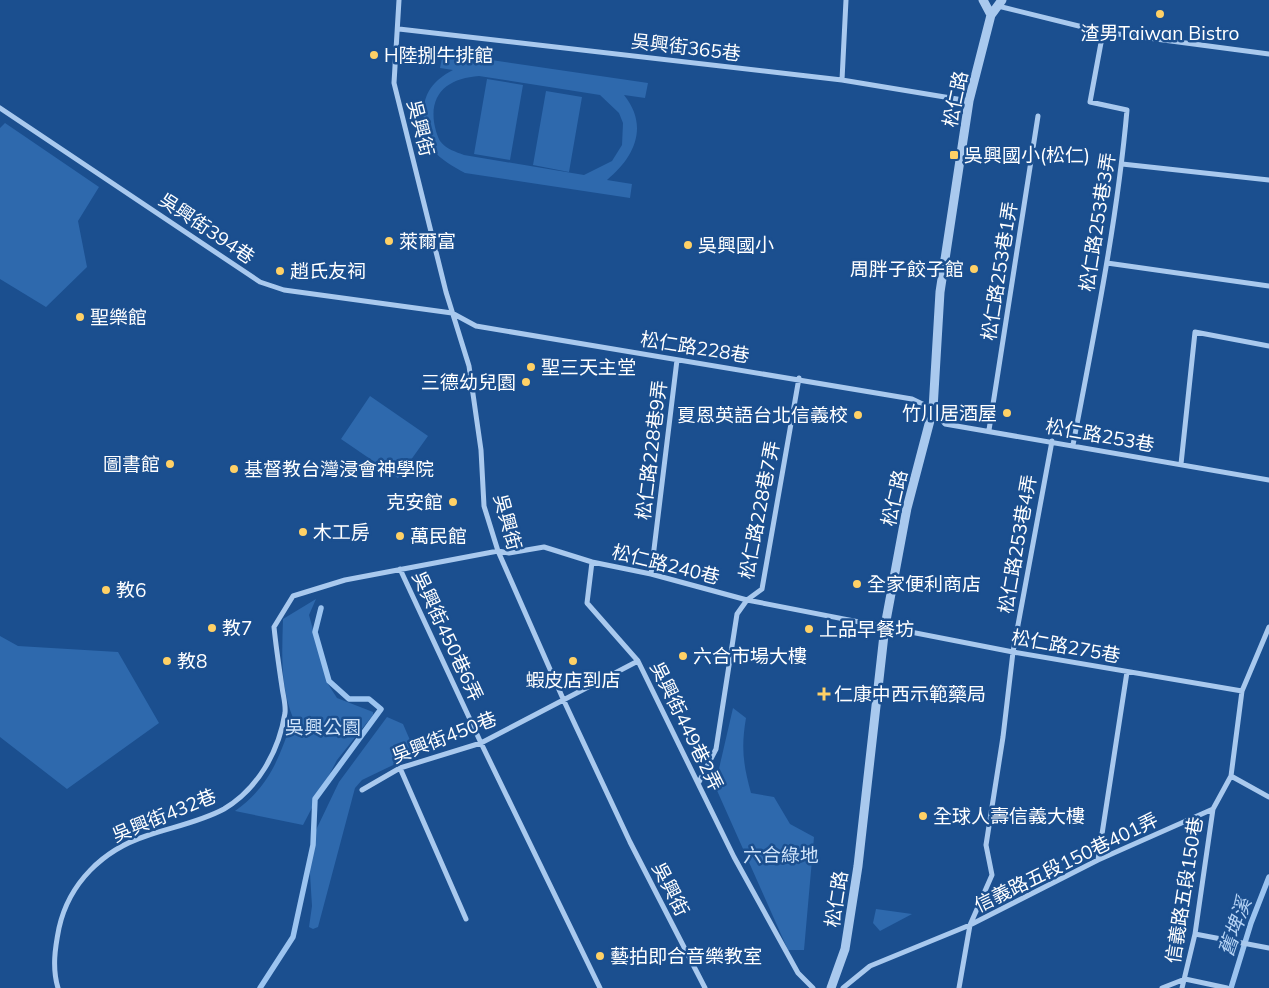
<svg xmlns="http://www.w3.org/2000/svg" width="1269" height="988" viewBox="0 0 1269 988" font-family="Mulish,'Noto Sans TC',sans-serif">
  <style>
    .green { fill: #2e69ad; fill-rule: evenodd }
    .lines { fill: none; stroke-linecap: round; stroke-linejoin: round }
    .stream { stroke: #9cc4f0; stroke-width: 5.5 }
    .minor { stroke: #a9c9ee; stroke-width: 5 }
    .tertiary { stroke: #a9c9ee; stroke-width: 9 }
    .poi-dot { fill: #ffd166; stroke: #1b4f8f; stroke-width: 2 }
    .labels { text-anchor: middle; stroke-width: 5; stroke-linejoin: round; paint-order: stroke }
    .poi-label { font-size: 19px; fill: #fff; stroke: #1b4f8f; text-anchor: start }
    .street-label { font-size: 19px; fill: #fff; stroke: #1b4f8f }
    .park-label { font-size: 19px; fill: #cfe3fa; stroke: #1b4f8f }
    .water-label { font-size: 20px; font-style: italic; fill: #b5d3f5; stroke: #1b4f8f }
  </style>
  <rect width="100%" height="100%" fill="#1b4f8f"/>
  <path class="green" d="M 443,53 L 648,83 L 645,98 L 624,95 C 649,126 635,157 607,180 L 632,184 L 630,198 L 465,173 C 454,167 441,160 433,150 C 429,144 426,135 425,128 C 420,100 428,83 453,70 L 440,68 ZM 479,76 L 600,95 L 619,113 L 623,123 L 622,145 L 612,161 L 584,175 L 464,155 C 456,152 446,149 440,141 C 437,136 435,128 434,122 C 430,91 451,78 479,76 Z
    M 487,79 L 523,85 L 510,160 L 474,154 Z
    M 546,91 L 582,97 L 569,172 L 533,165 Z
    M 5,123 L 99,187 L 78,221 L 87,267 L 46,307 L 0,279 L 0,128 Z
    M 370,396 L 428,436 L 398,478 L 341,439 Z
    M 316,599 L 309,615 L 328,684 L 337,698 L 373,712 L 373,715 L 337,760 L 303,825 L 235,811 C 270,786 279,758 293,718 C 280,686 282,653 283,619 Z
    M 0,636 L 18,646 L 118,652 L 159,723 L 67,789 L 0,737 Z
    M 733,708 L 746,718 C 741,747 743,764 751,793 L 774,797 L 790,824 L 814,837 L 804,950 L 788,950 L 715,786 Z
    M 387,717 L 403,724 L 416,754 L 362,780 L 355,788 L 318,927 L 313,929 L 309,927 L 312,906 L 309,858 L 316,830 L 339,782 Z
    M 876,909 L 912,914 L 880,931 L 873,923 Z"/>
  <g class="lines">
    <path class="stream" d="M 260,988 L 293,937 L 313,845 L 315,799 L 381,709 L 369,699 L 349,699 L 329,681 L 315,632 L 321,608
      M 1231,988 L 1251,923 L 1269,877"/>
    <path class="minor" d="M 399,0 L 394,83 L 446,292 L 469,366 L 481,450 L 484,506 L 498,551 L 564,701 L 630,842 L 705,988
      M 998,6 L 1103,32 L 1269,54
      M 399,29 L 842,80 L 969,101
      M 842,80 L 846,0
      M 0,108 L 260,282 L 284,290 L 452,313 L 476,326 L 912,399 L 933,409 L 945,424 L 1269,480
      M 1122,164 L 1269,180
      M 1107,263 L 1269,286
      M 989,430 L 1038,116
      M 1073,445 C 1094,334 1117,223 1127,110 L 1090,102 L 1103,32
      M 1181,464 L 1195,332 L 1269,346
      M 592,562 L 587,603 L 638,661 L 734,857 L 798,973 L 813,988
      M 400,569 L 481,743 L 600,988
      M 651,574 L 677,360
      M 400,768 L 466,919
      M 1231,776 L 1269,797
      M 699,782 L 716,749 L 737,614 L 747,600 L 762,589 L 799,378
      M 362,790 L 400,768 L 481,743 L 638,661
      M 1098,860 L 1127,672
      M 1195,934 L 1269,948
      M 58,988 C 52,968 55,948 59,928 C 69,883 103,850 146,836 C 172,827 200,822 224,809 C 258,789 279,751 285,713 C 286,705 283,695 282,687 C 279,667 276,647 274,627 L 293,596 L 345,580 L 498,551 L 509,553 L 544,547 L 592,562 L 651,574 L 747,600 L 1013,652 L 1242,691
      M 843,988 L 870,966 L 970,925 L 1098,860 L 1213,809
      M 959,988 L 970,925 L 992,875 L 986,845 L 1003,737 L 1013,652 L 1052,441
      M 1162,988 L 1185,979 L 1227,988
      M 1182,988 L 1195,934 L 1213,809 L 1231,776 L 1242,691 L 1269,627"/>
    <path class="tertiary" d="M 983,0 L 991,15
      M 831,988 L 845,949 L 858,866 L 885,626 L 907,508 L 933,409 L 940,292 L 969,101 L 991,15 L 1002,0"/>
  </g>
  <g class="poi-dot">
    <circle cx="1160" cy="14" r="5"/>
    <circle cx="374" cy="55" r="5"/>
    <rect x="949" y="150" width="10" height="10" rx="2.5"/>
    <circle cx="389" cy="241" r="5"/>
    <circle cx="688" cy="245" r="5"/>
    <circle cx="974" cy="269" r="5"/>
    <circle cx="280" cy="271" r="5"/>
    <circle cx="80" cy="317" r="5"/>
    <circle cx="531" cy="367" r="5"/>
    <circle cx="526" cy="382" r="5"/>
    <circle cx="1007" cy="413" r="5"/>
    <circle cx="858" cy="415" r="5"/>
    <circle cx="170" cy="464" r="5"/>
    <circle cx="234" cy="469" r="5"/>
    <circle cx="453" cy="502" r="5"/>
    <circle cx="303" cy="532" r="5"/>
    <circle cx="400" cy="536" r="5"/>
    <circle cx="857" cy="584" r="5"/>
    <circle cx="106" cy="590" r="5"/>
    <circle cx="212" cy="628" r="5"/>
    <circle cx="809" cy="629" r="5"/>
    <circle cx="683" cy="656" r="5"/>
    <circle cx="167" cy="661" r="5"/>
    <circle cx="573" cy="661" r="5"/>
    <path d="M821.5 686.5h5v5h5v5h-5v5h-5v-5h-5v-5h5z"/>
    <circle cx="923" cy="816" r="5"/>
    <circle cx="600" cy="956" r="5"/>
  </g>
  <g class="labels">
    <g class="poi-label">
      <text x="1160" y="40" text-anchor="middle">渣男Taiwan Bistro</text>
      <text x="384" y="62">H陸捌牛排館</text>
      <text x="964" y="162">吳興國小(松仁)</text>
      <text x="399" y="248">萊爾富</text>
      <text x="698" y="252">吳興國小</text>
      <text x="964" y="276" text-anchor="end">周胖子餃子館</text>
      <text x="290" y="278">趙氏友祠</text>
      <text x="90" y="324">聖樂館</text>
      <text x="541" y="374">聖三天主堂</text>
      <text x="516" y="389" text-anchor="end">三德幼兒園</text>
      <text x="997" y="420" text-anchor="end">竹川居酒屋</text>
      <text x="848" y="422" text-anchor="end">夏恩英語台北信義校</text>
      <text x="160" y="471" text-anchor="end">圖書館</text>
      <text x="244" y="476">基督教台灣浸會神學院</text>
      <text x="443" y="509" text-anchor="end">克安館</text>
      <text x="313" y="539">木工房</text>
      <text x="410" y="543">萬民館</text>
      <text x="867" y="591">全家便利商店</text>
      <text x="116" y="597">教6</text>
      <text x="222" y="635">教7</text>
      <text x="819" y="636">上品早餐坊</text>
      <text x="693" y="663">六合市場大樓</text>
      <text x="177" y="668">教8</text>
      <text x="573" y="687" text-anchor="middle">蝦皮店到店</text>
      <text x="834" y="701">仁康中西示範藥局</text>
      <text x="933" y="823">全球人壽信義大樓</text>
      <text x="610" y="963">藝拍即合音樂教室</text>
    </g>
    <g class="street-label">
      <text transform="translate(686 47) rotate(7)" y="7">吳興街365巷</text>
      <text transform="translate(955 99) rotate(-78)" y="7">松仁路</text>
      <text transform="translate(421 128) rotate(76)" y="7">吳興街</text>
      <text transform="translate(1097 222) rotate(-81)" y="7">松仁路253巷3弄</text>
      <text transform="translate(207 228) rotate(34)" y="7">吳興街394巷</text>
      <text transform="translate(999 271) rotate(-81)" y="7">松仁路253巷1弄</text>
      <text transform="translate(695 347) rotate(9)" y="7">松仁路228巷</text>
      <text transform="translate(1100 435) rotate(10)" y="7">松仁路253巷</text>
      <text transform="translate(651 450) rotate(-83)" y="7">松仁路228巷9弄</text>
      <text transform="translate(894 498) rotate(-77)" y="7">松仁路</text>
      <text transform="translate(759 510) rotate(-79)" y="7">松仁路228巷7弄</text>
      <text transform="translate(508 522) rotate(75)" y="7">吳興街</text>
      <text transform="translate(1017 544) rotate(-80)" y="7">松仁路253巷4弄</text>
      <text transform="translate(666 564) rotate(14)" y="7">松仁路240巷</text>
      <text transform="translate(448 636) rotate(65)" y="7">吳興街450巷6弄</text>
      <text transform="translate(1066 646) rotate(10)" y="7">松仁路275巷</text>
      <text transform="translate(687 726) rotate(64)" y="7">吳興街449巷2弄</text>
      <text transform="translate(444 737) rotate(-21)" y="7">吳興街450巷</text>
      <text transform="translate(164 815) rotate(-22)" y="7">吳興街432巷</text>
      <text transform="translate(1066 862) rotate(-26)" y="7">信義路五段150巷401弄</text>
      <text transform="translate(671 889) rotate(63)" y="7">吳興街</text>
      <text transform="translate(1184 890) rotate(-81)" y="7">信義路五段150巷</text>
      <text transform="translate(836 899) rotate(-81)" y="7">松仁路</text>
    </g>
    <g class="park-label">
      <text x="323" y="734">吳興公園</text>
      <text x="781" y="862">六合綠地</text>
    </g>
    <g class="water-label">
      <text transform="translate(1235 927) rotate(-71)" y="7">舊埤溪</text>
    </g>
  </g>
</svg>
